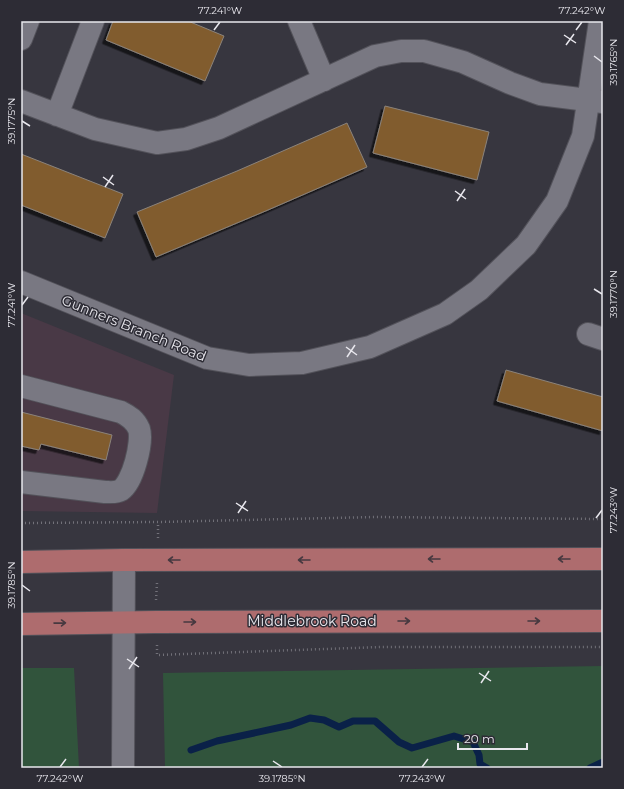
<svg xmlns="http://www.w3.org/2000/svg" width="624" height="789" viewBox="0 0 624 789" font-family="Montserrat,sans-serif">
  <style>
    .commercial { fill: #493946 }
    .green { fill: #31543c }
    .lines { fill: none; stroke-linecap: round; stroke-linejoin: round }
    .stream { stroke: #0a2148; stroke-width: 7 }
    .building { fill: #815c2f; stroke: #8b837b; filter: url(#shadow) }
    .minor-casing { stroke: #53525a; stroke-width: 24 }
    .major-casing { stroke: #53525a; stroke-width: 24 }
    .path { stroke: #727179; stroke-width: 2.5; stroke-dasharray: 1 3; stroke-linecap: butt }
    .minor { stroke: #797882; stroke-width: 22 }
    .major { stroke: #ae6c6e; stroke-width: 22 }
    .oneway { stroke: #473940 }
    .ticks { fill: none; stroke: #e8e7ed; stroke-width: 1.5 }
    .labels { text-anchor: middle; stroke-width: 3; stroke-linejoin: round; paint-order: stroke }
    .street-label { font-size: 14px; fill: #e8e7ed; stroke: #2d2c35 }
    .neatline { fill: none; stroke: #e8e7ed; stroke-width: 1.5 }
    .ticks-label { font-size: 10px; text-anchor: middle; fill: #e8e7ed }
  </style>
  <defs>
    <filter id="shadow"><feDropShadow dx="-3.5" dy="3.5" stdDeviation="0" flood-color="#0009"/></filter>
  </defs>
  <rect width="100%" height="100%" fill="#37363f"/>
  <path class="commercial" d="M 21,313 L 174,375 L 157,513 L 21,511 Z"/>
  <path class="green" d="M 603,666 L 603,768 L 165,768 L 163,673 Z
    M 21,668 L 74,668 L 79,768 L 21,768 Z"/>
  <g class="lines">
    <path class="stream" d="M 191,750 L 217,741 L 291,725 L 310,718 L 324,720 L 339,727 L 353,721 L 375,721 L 399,742 L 412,748 L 454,736 L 473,742 L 479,755 L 480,764 L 487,768
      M 590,768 L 603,762"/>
  </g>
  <path class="building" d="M 113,21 L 188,21 L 224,36 L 205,81 L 106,40 Z
    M 385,106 L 489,132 L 477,180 L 373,153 Z
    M 347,123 L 367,167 L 268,210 L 156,257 L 137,212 L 237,171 Z
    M 21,154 L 123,194 L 105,238 L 21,205 Z
    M 506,370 L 603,397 L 603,431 L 497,401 Z
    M 21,412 L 112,435 L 106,460 L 41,444 L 39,450 L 21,446 Z"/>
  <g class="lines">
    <defs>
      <path id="minor" d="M 299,21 L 324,80
        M 21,39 L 28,21
        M 21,101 L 95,129 L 157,143 L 186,139 L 219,128 L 375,56 L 401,51 L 424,51 L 463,62 L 510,83 L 540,94 L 603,102
        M 57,115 L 93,21
        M 21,282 L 207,358 L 249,365 L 302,363 L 370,347 L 445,314 L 479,290 L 526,245 L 557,201 L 583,136 L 600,21
        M 588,334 L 603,339
        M 21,386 L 121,412 C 129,416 135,420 139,429 C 143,442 133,482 121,490 C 116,493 110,492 105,492 L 21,482
        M 123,768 L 124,560"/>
      <path id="major" d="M 21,562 L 124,560 L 603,559
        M 21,624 L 155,622 L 603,621"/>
    </defs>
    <use href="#minor" class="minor-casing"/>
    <use href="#major" class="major-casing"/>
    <path class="path" d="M 21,523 L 158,522 L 375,517 L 603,519
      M 158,538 L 158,522
      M 156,600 L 157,583
      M 157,645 L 157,655 L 381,647 L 603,647"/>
    <use href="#minor" class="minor"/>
    <use href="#major" class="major"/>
  </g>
  <defs><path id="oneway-shaft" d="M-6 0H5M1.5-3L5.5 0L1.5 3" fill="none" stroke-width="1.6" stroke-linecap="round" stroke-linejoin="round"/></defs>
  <g class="oneway">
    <use href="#oneway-shaft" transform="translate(434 559) rotate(180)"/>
    <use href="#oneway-shaft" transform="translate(564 559) rotate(180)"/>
    <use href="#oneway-shaft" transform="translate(174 560) rotate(180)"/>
    <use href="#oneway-shaft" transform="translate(304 560) rotate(180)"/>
    <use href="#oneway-shaft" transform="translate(404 621)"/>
    <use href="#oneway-shaft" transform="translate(534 621)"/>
    <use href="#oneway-shaft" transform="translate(190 622)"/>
    <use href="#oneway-shaft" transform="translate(60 623) rotate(-1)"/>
  </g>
  <path class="ticks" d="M 214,30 L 220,22M 576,30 L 582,22M 564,35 L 576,43M 566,45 L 574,34M 594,56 L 602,62M 22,121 L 30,126M 103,177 L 114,185M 105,187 L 113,175M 455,191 L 466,199M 457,201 L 465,189M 594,289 L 602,294M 22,305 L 28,297M 346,347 L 357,355M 347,357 L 355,345M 236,503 L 248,511M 238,513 L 246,501M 596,518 L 602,510M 22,585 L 30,591M 127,659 L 139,667M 129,669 L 137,657M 479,673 L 491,681M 481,683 L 489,671M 273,761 L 282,767M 60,767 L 66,759M 422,767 L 428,759"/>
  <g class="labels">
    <g class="street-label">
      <text transform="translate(134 328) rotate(22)" y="5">Gunners Branch Road</text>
      <text x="312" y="626">Middlebrook Road</text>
    </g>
  </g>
  <rect width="624" height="789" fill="none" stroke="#2d2c35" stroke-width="44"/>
  <path d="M458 743v6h69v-6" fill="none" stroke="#e8e7ed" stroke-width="2"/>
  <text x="464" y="743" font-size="12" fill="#e8e7ed" stroke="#2d2c35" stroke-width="3" paint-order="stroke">20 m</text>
  <rect x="22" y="22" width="580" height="745" class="neatline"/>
  <g class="ticks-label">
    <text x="220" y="14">77.241°W</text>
    <text x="582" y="14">77.242°W</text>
    <text transform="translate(613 62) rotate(-90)" y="4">39.1765°N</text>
    <text transform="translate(11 121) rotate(-90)" y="4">39.1775°N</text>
    <text transform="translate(613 294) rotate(-90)" y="4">39.1770°N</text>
    <text transform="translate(11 305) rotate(-90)" y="4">77.241°W</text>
    <text transform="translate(613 510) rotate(-90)" y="4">77.243°W</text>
    <text transform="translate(11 585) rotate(-90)" y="4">39.1785°N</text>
    <text x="60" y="782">77.242°W</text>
    <text x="282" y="782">39.1785°N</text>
    <text x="422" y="782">77.243°W</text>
  </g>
</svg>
